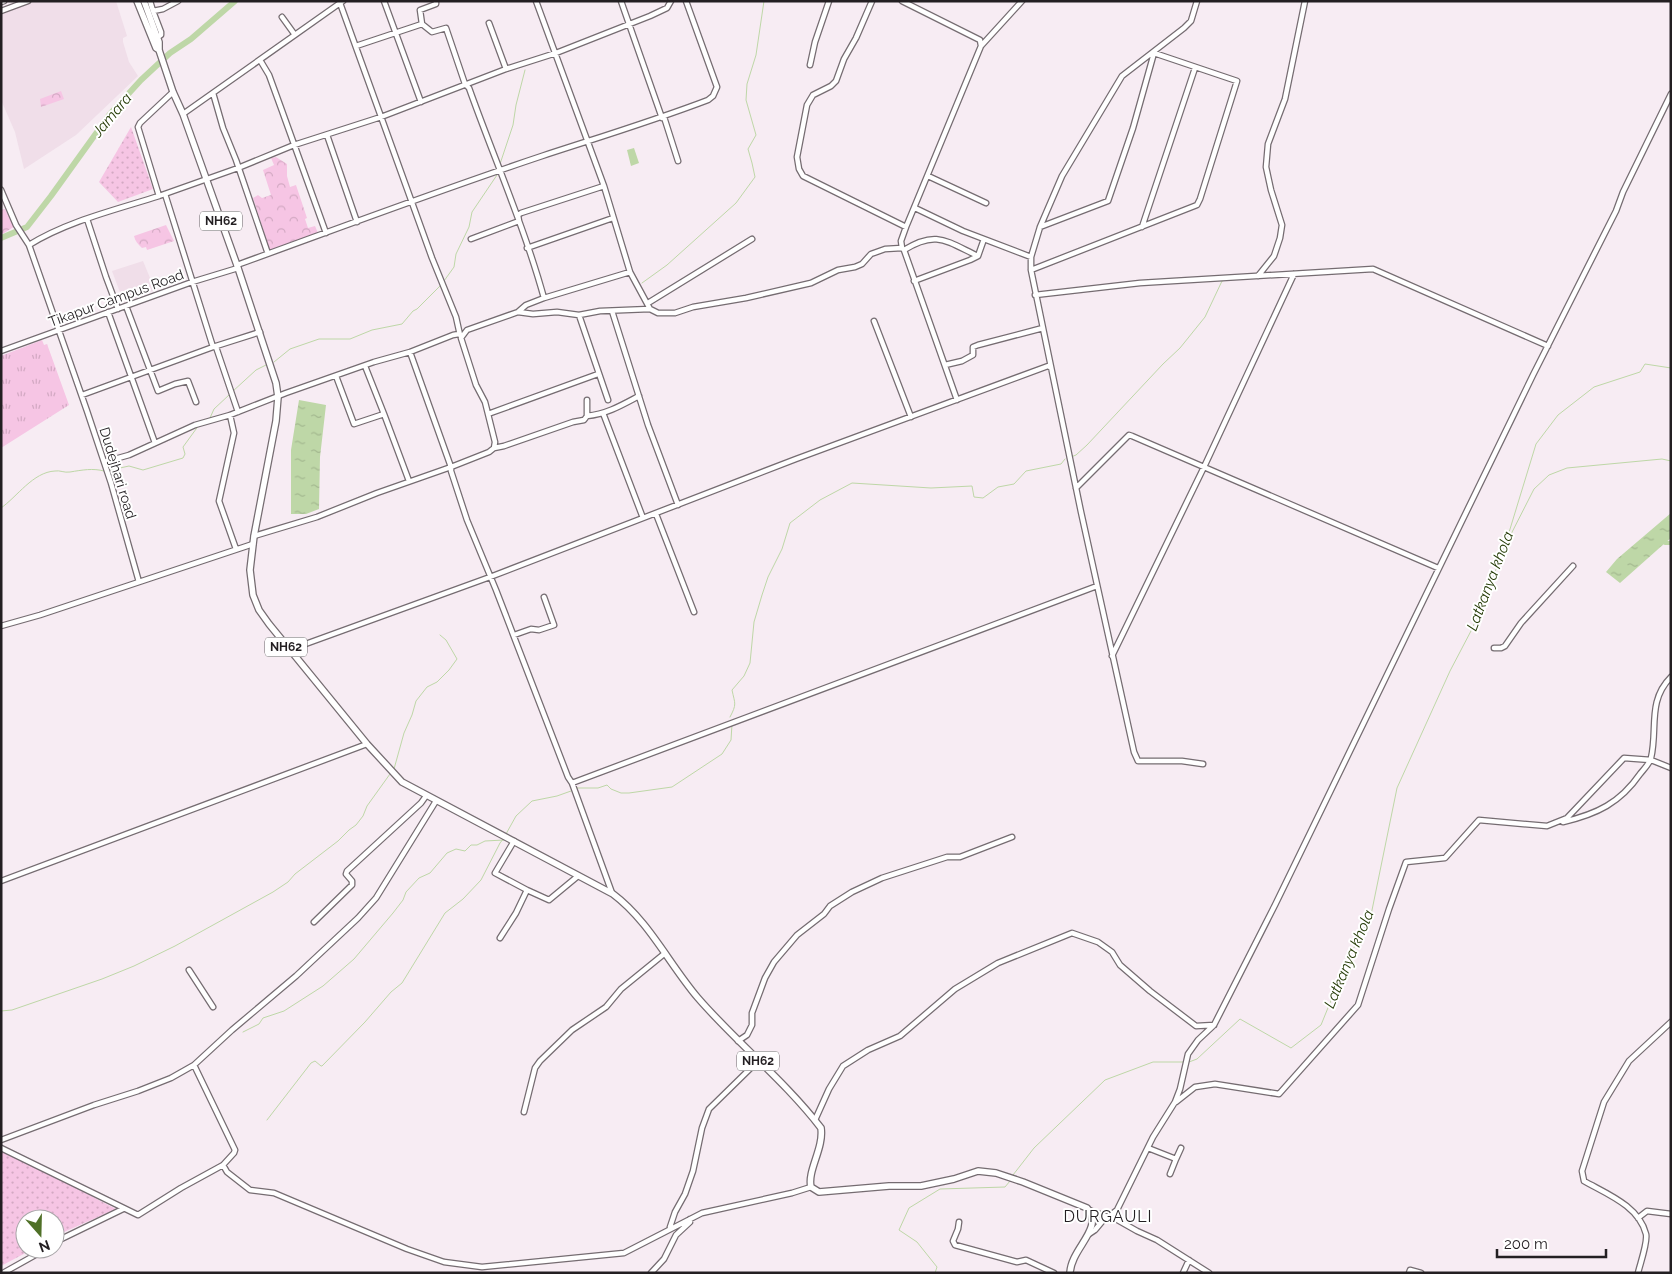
<svg xmlns="http://www.w3.org/2000/svg" width="1672" height="1274" viewBox="0 0 1672 1274" font-family="Raleway,sans-serif">
  <style>
    .built { fill: #f0dee9 }
    .grass { fill: url(#grass-dots) }
    .forest { fill: url(#forest-crowns) }
    .park { fill: url(#park-tufts) }
    .water { fill: url(#water-ripples) }
    .lines { fill: none; stroke-linecap: round; stroke-linejoin: round }
    .stream { stroke: #bed7a7; stroke-width: 1 }
    .canal { stroke: #bed7a7; stroke-width: 4 }
    .river { stroke: #bed7a7; stroke-width: 6 }
    .minor-casing { stroke: #756c71; stroke-width: 7 }
    .major-casing { stroke: #756c71; stroke-width: 8 }
    .minor { stroke: #fff; stroke-width: 4.5 }
    .major { stroke: #fff; stroke-width: 5.5 }
    .labels { text-anchor: middle; stroke-width: 4; stroke-linejoin: round; paint-order: stroke }
    .shield { fill: #fff; stroke: #656264; stroke-width: 1 }
    .shield-label { font-size: 12px; font-weight: bold; fill: #231f22 }
    .street-label { font-size: 14px; fill: #231f22; stroke: #fff }
    .water-label { font-size: 15px; font-style: italic; fill: #253b06; stroke: #fff }
    .quarter-label { font-size: 16px; letter-spacing: 1px; fill: #231f22; stroke: #fff }
  </style>
  <defs>
    <pattern id="grass-dots" width="8" height="8" patternUnits="userSpaceOnUse" patternTransform="scale(1.25)"><rect width="8" height="8" fill="#f6c5e4"/><path d="M2 2h.1M6 6h.1" fill="none" stroke="#d3a9c3" stroke-width="1.8" stroke-linecap="round"/></pattern>
    <pattern id="forest-crowns" width="20" height="18" patternUnits="userSpaceOnUse" patternTransform="scale(1.25)"><rect width="20" height="18" fill="#f6c5e4"/><path d="M2 6a3 3 0 1 1 6 0M12 15a3 3 0 1 1 6 0" fill="none" stroke="#d3a9c3"/></pattern>
    <pattern id="park-tufts" width="24" height="20" patternUnits="userSpaceOnUse" patternTransform="scale(1.25)"><rect width="24" height="20" fill="#f6c5e4"/><path d="M3 7l-1-3M5 7V3M7 7l1-3M15 17l-1-3M17 17v-4M19 17l1-3" fill="none" stroke="#d3a9c3"/></pattern>
    <pattern id="water-ripples" width="26" height="14" patternUnits="userSpaceOnUse" patternTransform="scale(1.25)"><rect width="26" height="14" fill="#bed7a7"/><path d="M2 4q2-2 4 0t4 0M15 11q2-2 4 0t4 0" fill="none" stroke="#a3b88f"/></pattern>
  </defs>
  <rect width="100%" height="100%" fill="#f7ecf3"/>
  <path class="built" d="M 35,1 L 116,1 L 127,36 L 123,38 L 123,42 L 129,62 L 138,76 L 76,135 L 24,169 L 15,132 L 1,100 L 1,15 Z
    M 143,261 L 155,290 L 124,303 L 112,271 Z"/>
  <path class="grass" d="M 131,127 L 153,189 L 118,202 L 99,182 Z
    M 1,1151 L 35,1167 L 116,1209 L 55,1236 L 55,1219 L 25,1219 L 25,1249 L 33,1249 L 1,1266 Z"/>
  <path class="forest" d="M 61,91 L 64,99 L 41,107 L 40,99 Z
    M 276,157 L 287,164 L 287,176 L 290,187 L 296,185 L 307,218 L 305,219 L 308,228 L 315,226 L 318,233 L 270,251 L 253,198 L 258,195 L 262,198 L 271,195 L 263,170 L 274,165 L 271,158 Z
    M 5,209 L 15,226 L 1,235 L 1,210 Z
    M 166,225 L 174,241 L 147,250 L 146,247 L 142,248 C 138,244 135,241 134,236 Z"/>
  <path class="park" d="M 42,340 L 44,345 L 47,344 L 69,405 L 1,448 L 1,356 Z"/>
  <path class="water" d="M 634,148 L 639,163 L 631,166 L 627,150 Z
    M 299,400 L 326,405 L 320,457 L 319,509 L 306,514 L 291,514 L 291,450 Z
    M 1671,513 L 1671,538 L 1665,543 L 1620,583 L 1606,572 L 1617,559 Z"/>
  <g class="lines">
    <path class="stream" d="M 500,164 L 513,125 L 516,105 L 525,70
      M 444,281 L 454,267 L 456,254 L 469,227 L 472,212 L 497,175
      M 642,283 L 667,265 L 736,203 L 755,177 L 752,163 L 748,149 L 756,135 L 746,100 L 747,84 L 756,55 L 764,1
      M 274,362 L 290,349 L 319,339 L 350,339 L 372,330 L 402,324 L 413,311 L 417,309 L 441,285
      M 232,392 L 256,370 L 268,364
      M 210,418 L 214,409 L 229,395
      M 1071,457 L 1076,455 L 1087,445 L 1163,364 L 1180,348 L 1205,317 L 1222,281 L 1226,280
      M 111,470 L 129,466 L 143,470 L 183,458 L 185,454 L 183,447 L 199,425
      M 1,508 C 17,497 33,472 55,471 C 60,470 64,473 70,472 C 82,470 93,468 104,471
      M 1505,546 L 1534,489 L 1549,475 L 1567,468 L 1662,459 L 1671,461
      M 730,717 C 737,704 735,704 732,690 L 744,676 L 750,663 L 754,622 L 762,595 L 768,577 L 782,549 L 790,523 L 820,500 L 852,483 L 931,488 L 972,486 L 974,497 L 983,498 L 998,487 L 1014,484 L 1026,471 L 1061,464 L 1065,459
      M 394,769 L 404,733 L 412,715 L 416,701 L 427,687 L 437,682 L 449,670 L 457,659 L 446,640 L 440,635
      M 577,788 L 598,788 L 607,785 L 611,789 L 621,793 L 629,793 L 672,787 L 722,754 L 731,740 L 732,724
      M 506,834 L 516,816 L 532,801 L 557,796 L 571,791
      M 1,1011 L 12,1010 L 102,979 L 134,966 L 175,946 L 273,892 L 288,882 L 295,874 L 338,841 L 349,830 L 356,825 L 363,816 L 367,806 L 390,774
      M 243,1032 L 259,1024 L 263,1018 L 284,1011 L 323,986 L 354,959 L 393,913 L 403,900 L 406,892 L 419,878 L 430,873 L 447,853 L 456,849 L 465,851 L 471,845 L 477,845 L 485,841 L 504,840
      M 1189,1062 L 1197,1059 L 1240,1019 L 1291,1048 L 1321,1025 L 1347,961 L 1371,915 L 1397,788 L 1450,671 L 1472,629 L 1503,552 L 1536,444 L 1558,415 L 1594,387 L 1640,372 L 1645,364 L 1671,368
      M 267,1120 L 311,1063 L 315,1061 L 321,1066 L 322,1066 L 365,1022 L 391,992 L 402,983 L 445,913 L 463,899 L 481,880 L 500,843 L 504,838
      M 1013,1175 L 1034,1148 L 1105,1080 L 1153,1062 L 1185,1062
      M 935,1273 L 937,1267 L 917,1242 L 899,1230 L 909,1208 L 940,1189 L 1005,1187 L 1010,1181"/>
    <path class="canal" d="M 1665,543 L 1671,543"/>
    <path class="river" d="M 1,238 L 27,227 L 51,196 L 110,114 L 141,80 L 170,53 L 191,39 L 235,1"/>
    <defs>
      <path id="minor" d="M 150,1 L 153,11
        M 384,1 L 421,102
        M 536,1 L 604,186 L 630,272
        M 621,1 L 662,118
        M 872,1 L 856,38 L 844,59 L 836,81 L 831,86 L 813,95 L 807,105 L 797,157 L 799,169 L 803,176 L 906,227
        M 902,1 L 980,40 L 981,46
        M 1197,1 L 1191,21 L 1184,28 L 1122,76 L 1062,176 L 1040,227 L 1031,257 L 1031,270 L 1081,512 L 1134,752 L 1138,761 L 1182,761 L 1203,764
        M 1,2 L 4,1
        M 340,3 L 432,258 L 456,317 L 460,335
        M 1,11 L 28,1
        M 282,17 L 295,35
        M 489,23 L 506,69
        M 422,24 L 432,32 L 446,28 L 465,84 L 469,88 C 494,158 524,226 544,298 L 526,305 L 518,312 L 467,330 L 461,338 L 476,385 L 485,402 L 495,442 L 494,448 L 489,452 L 451,467 L 451,471 L 467,520 L 496,590 L 568,777 L 572,783 L 612,893
        M 158,37 L 161,35 L 161,32 L 153,11 L 163,9 L 178,1
        M 356,46 L 422,24 L 420,10 L 436,4 L 436,1
        M 260,60 L 269,75 L 281,108 L 326,233
        M 810,65 L 815,42 L 829,1
        M 173,92 L 140,123 L 138,127 L 159,196 L 238,168 L 294,145 L 381,117 L 506,69 L 556,53 L 650,16 L 667,8 L 671,1
        M 213,93 L 223,128 L 236,160 L 267,251
        M 183,114 L 343,1
        M 664,117 L 678,161
        M 327,135 L 357,222
        M 928,176 L 986,203
        M 1,190 L 16,225 L 29,245 L 87,411 L 111,483 L 139,582 L 40,615 L 1,626
        M 165,194 L 213,347
        M 915,208 L 963,231 L 1031,257
        M 87,219 L 106,277 L 118,309
        M 1142,227 L 1195,68
        M 471,239 L 519,221 L 518,215 L 521,213 L 604,186
        M 29,245 C 68,221 115,210 159,196
        M 527,248 L 613,218
        M 902,248 L 904,250 L 957,400
        M 904,250 C 936,230 946,241 978,256
        M 237,265 C 339,228 440,190 542,156 C 597,138 653,121 708,100 L 713,96 L 717,87 L 686,1
        M 1031,270 L 1197,205 L 1200,199 L 1237,81 L 1154,53 L 1133,128 L 1108,201 L 1040,227
        M 1258,276 L 1274,256 L 1280,238 L 1282,225 L 1271,190 L 1266,167 L 1268,144 L 1285,99 L 1305,1
        M 914,281 L 970,260 L 978,256 L 984,239
        M 1035,295 L 1140,283 L 1373,269 L 1548,346
        M 544,298 L 630,272 L 650,309 L 658,313 L 675,313 L 693,307 L 746,298 L 811,283 L 838,270 L 855,267 L 862,264 L 871,254 L 885,249 L 902,248 L 901,241 L 906,227 L 981,46 L 1022,1
        M 648,303 L 752,239
        M 126,306 L 158,391 L 175,384 L 188,381 L 196,402
        M 612,311 L 648,425 L 678,505
        M 108,312 L 155,443
        M 518,312 L 533,314 L 557,312 L 579,315 L 600,311 L 650,309
        M 579,315 L 608,400
        M 874,321 L 911,417
        M 216,347 L 238,412
        M 1,351 L 192,282 L 238,268
        M 945,365 L 962,361 L 973,355 L 973,347 L 978,345 L 1043,328
        M 365,366 L 384,414
        M 336,376 L 354,424 L 384,414 L 409,481
        M 82,395 L 213,347 L 260,332
        M 603,413 L 643,518
        M 488,414 L 598,374
        M 230,415 L 234,433 L 219,501 L 236,549
        M 587,416 C 607,414 622,405 639,396
        M 494,448 L 504,446 L 573,422 L 584,420 L 587,416 L 587,400
        M 104,462 L 129,455 L 195,425 L 230,415 L 286,393 L 374,362 L 410,352 L 453,335 L 459,334
        M 1076,488 L 1129,435 L 1132,436 L 1438,568
        M 656,514 L 694,612
        M 254,536 L 317,517 L 377,493 L 451,467 L 410,352
        M 139,582 L 253,544
        M 514,635 L 531,629 L 539,630 L 554,625 L 544,597
        M 1494,648 L 1501,648 L 1505,646 L 1521,623 L 1573,566
        M 289,650 L 490,577 L 796,459 L 1048,366 L 1051,368
        M 1112,656 L 1204,467 L 1294,274
        M 572,783 L 1097,586
        M 1563,822 C 1597,814 1620,803 1640,774 C 1644,769 1650,763 1651,758 C 1658,729 1647,701 1671,677
        M 514,841 L 495,873 L 527,890 L 549,900 L 578,876
        M 1,881 L 367,744
        M 314,922 L 352,885 L 352,881 L 346,874 L 347,871 L 421,803 L 426,796
        M 500,938 L 516,913 L 527,890
        M 189,970 L 213,1007
        M 738,1041 L 747,1035 L 752,1025 L 752,1013 L 765,978 L 774,962 L 797,935 L 824,914 L 830,906 L 852,892 L 882,878 L 947,857 L 960,857 L 1012,837
        M 194,1065 L 235,1150 L 234,1153 L 223,1165
        M 1176,1102 L 1195,1087 L 1215,1084 L 1279,1094 L 1358,1005 L 1389,909 L 1406,862 L 1445,858 L 1479,820 L 1547,826 L 1567,818 L 1624,758 L 1651,760 L 1671,768
        M 524,1112 L 535,1068 L 540,1061 L 572,1030 L 606,1007 L 621,989 L 664,954
        M 815,1120 L 829,1089 L 843,1066 L 868,1050 L 900,1036 L 955,989 L 998,963 L 1072,933 L 1098,942 L 1112,952 L 1120,965 L 1150,991 L 1196,1026 L 1214,1025
        M 1,1140 L 94,1105 L 138,1091 L 171,1078 L 194,1065 L 232,1030 L 296,976 L 358,918 L 376,898 L 436,801
        M 1,1148 L 138,1215 L 181,1188 L 223,1165 L 227,1172 L 250,1190 L 274,1193 L 407,1249 L 444,1262 L 482,1267 L 624,1253 L 702,1213 L 792,1193 L 811,1187
        M 1148,1148 L 1176,1159 L 1170,1174
        M 1176,1159 L 1181,1148
        M 1089,1210 L 1108,1217 L 1117,1210 L 1153,1137 L 1175,1102 L 1180,1089 L 1188,1054 L 1198,1040 L 1214,1025 L 1275,905 L 1533,375 L 1616,211 L 1623,192 L 1671,94
        M 1638,1218 L 1647,1211 L 1671,1214
        M 959,1222 L 958,1229 L 953,1241 L 955,1245 L 1017,1262 L 1026,1260 L 1054,1273
        M 670,1227 L 675,1212 L 685,1194 L 693,1171 L 702,1128 L 709,1109 L 758,1061
        M 1089,1234 L 1095,1230 L 1105,1218 L 1108,1217 L 1114,1218 L 1137,1231 L 1157,1240 L 1209,1273
        M 55,1242 L 123,1209
        M 3,1273 L 46,1249
        M 651,1273 L 664,1259 L 676,1235 L 690,1222 L 690,1219
        M 1183,1273 L 1189,1260
        M 1409,1273 L 1410,1270 L 1421,1273
        M 1638,1273 C 1640,1264 1648,1242 1646,1234 C 1639,1206 1607,1194 1584,1181 L 1582,1171 L 1604,1102 L 1629,1061 L 1671,1022"/>
      <path id="major" d="M 137,1 L 156,48 L 159,50
        M 144,1 L 159,42 L 159,50 L 173,92 L 183,114 L 238,268 L 276,383 L 278,397 L 276,421 L 254,536 L 250,570 L 253,595 L 259,610 L 269,624 L 367,744 L 402,782 L 613,894 C 649,921 669,964 698,998 C 737,1043 785,1081 821,1128 C 824,1148 807,1171 811,1187 L 819,1192 L 889,1186 L 921,1186 L 954,1179 L 978,1171 L 996,1173 L 1023,1182 L 1087,1208 C 1105,1228 1071,1248 1070,1273"/>
    </defs>
    <use href="#minor" class="minor-casing"/>
    <use href="#major" class="major-casing"/>
    <use href="#minor" class="minor"/>
    <use href="#major" class="major"/>
  </g>
  <g class="labels">
    <g class="shield">
      <rect x="200" y="211.5" width="42" height="19" rx="4"/>
      <rect x="265" y="637.5" width="42" height="19" rx="4"/>
      <rect x="737" y="1051.5" width="42" height="19" rx="4"/>
    </g>
    <g class="shield-label">
      <text x="221" y="225">NH62</text>
      <text x="286" y="651">NH62</text>
      <text x="758" y="1065">NH62</text>
    </g>
    <g class="street-label">
      <text transform="translate(116 298) rotate(-20)" y="5">Tikapur Campus Road</text>
      <text transform="translate(118 473) rotate(73)" y="5">Dudejhari road</text>
    </g>
    <g class="water-label">
      <text transform="translate(112 115) rotate(-50)" y="5">Jamara</text>
      <text transform="translate(1490 581) rotate(-69)" y="5">Latkanya khola</text>
      <text transform="translate(1349 959) rotate(-67)" y="5">Latkanya khola</text>
    </g>
    <g class="quarter-label">
      <text x="1108" y="1222">DURGAULI</text>
    </g>
  </g>
  <rect width="1672" height="1274" fill="none" stroke="#231f22" stroke-width="5"/>
  <g transform="translate(40 1234) rotate(160)"><circle r="24" fill="#ffffff" stroke="#a7a5a7"/>
  <path d="M0-4L9 19L0 12L-9 19Z" fill="#4f7027"/>
  <text y="-8" font-size="14" font-weight="bold" text-anchor="middle" fill="#231f22">N</text>
  </g>
  <path d="M1497 1249v8h109v-8" fill="none" stroke="#231f22" stroke-width="2.5"/>
  <text x="1504" y="1249" font-size="15" fill="#231f22" stroke="#ffffff" stroke-width="4" paint-order="stroke">200 m</text>
</svg>
